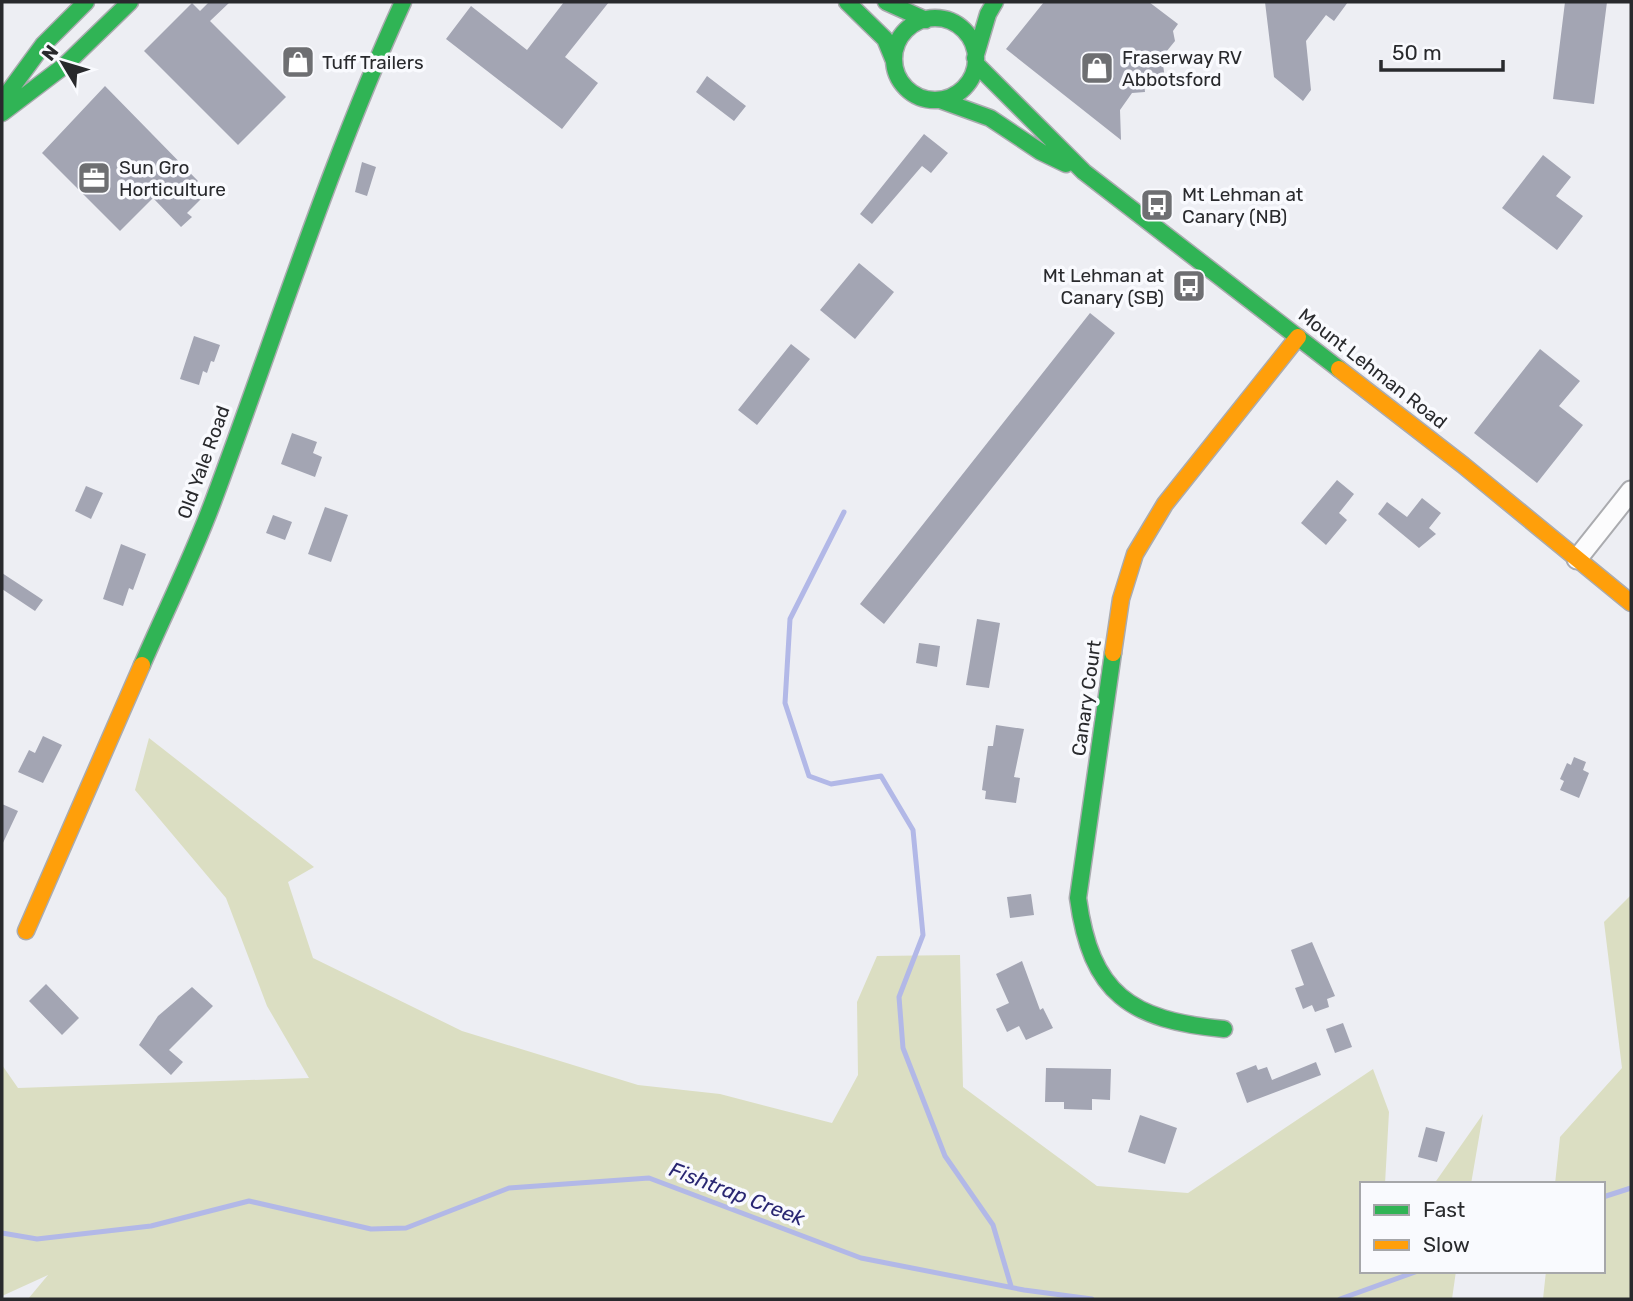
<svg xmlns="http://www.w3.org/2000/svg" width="1633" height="1301" viewBox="0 0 1633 1301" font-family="Rubik,sans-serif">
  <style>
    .green { fill: #dbdec2 }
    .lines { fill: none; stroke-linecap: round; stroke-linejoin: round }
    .stream { stroke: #b2b8e7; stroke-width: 5 }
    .building { fill: #a3a5b3 }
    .street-casing { stroke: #aaabaf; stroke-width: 23 }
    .fast-casing { stroke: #aaabaf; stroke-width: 19 }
    .slow-casing { stroke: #aaabaf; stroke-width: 19 }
    .street { stroke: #fcfcfd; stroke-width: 19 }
    .fast { stroke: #30b455; stroke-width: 16 }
    .slow { stroke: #ff9f0a; stroke-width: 16 }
    .labels { text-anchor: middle; stroke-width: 7; stroke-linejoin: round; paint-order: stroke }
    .poi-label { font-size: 19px; fill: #292a2d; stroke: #f9fafe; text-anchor: start }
    .street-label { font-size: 19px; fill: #292a2d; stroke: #f9fafe }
    .water-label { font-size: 21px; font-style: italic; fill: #292772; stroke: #f9fafe }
  </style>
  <rect width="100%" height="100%" fill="#edeef3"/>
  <path class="green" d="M 149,738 L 314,867 L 288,882 L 313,958 L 462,1031 L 638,1085 L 720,1094 L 832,1123 L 858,1075 L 857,1002 L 877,956 L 960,955 L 963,1087 L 1097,1186 L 1188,1193 L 1373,1069 L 1389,1112 L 1385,1184 L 1362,1184 L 1362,1271 L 1456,1271 L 1452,1299 L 28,1299 L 48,1275 L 2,1296 L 2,1065 L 18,1088 L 309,1078 L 267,1006 L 226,898 L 135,790 Z
    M 1631,895 L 1631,1299 L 1543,1299 L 1546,1271 L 1603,1271 L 1603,1184 L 1555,1184 L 1560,1137 L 1622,1068 L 1604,922 Z
    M 1483,1114 L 1471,1184 L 1434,1184 Z"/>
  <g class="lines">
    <path class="stream" d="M 844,512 L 790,619 L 785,703 L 809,776 L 831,784 L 881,776 L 913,830 L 923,935 L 899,997 L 903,1048 L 945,1156 L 993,1225 L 1011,1286
      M 1603,1197 L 1631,1188
      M 2,1233 L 37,1239 L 151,1226 L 249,1201 L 371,1229 L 406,1228 L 509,1188 L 649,1178 L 861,1258 L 1024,1290 L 1092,1299
      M 1340,1299 L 1418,1271"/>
  </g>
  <path class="building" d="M 209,2 L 230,2 L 210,21 L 286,97 L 238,145 L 144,51 L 192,3 L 200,11 Z
    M 564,2 L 609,2 L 565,57 L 598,83 L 562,129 L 446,39 L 471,6 L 527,50 Z
    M 1044,2 L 1149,2 L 1178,24 L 1173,31 L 1175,41 L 1162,57 L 1165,79 L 1144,82 L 1145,92 L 1132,93 L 1120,110 L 1121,140 L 1006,49 Z
    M 1265,2 L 1348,2 L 1334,21 L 1326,15 L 1306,41 L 1311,90 L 1303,101 L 1274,77 Z
    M 1565,2 L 1607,2 L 1594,104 L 1553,99 Z
    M 707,76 L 746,106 L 734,121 L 696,92 Z
    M 105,86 L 198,181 L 192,186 L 203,197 L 187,213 L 192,217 L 181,227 L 153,198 L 120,231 L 42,153 Z
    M 924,134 L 948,153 L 931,173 L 922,166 L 872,224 L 860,214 Z
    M 1543,155 L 1571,177 L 1556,196 L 1583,216 L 1557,250 L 1502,208 Z
    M 362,162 L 376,167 L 367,196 L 355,192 Z
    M 859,263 L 894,292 L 855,339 L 820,310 Z
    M 1090,313 L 1115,333 L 884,624 L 860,604 Z
    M 194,336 L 220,345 L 214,362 L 211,361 L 207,373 L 203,371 L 199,385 L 180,379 Z
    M 791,344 L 810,359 L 757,425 L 738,410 Z
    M 1540,349 L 1580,381 L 1559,406 L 1583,425 L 1537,483 L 1474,433 Z
    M 292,433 L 317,442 L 313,453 L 322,457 L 315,477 L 281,464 Z
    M 1337,480 L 1354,494 L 1339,513 L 1347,520 L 1326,545 L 1301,523 Z
    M 86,486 L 103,493 L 91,519 L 75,511 Z
    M 1422,498 L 1441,513 L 1429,528 L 1436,534 L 1419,548 L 1378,514 L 1387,502 L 1407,517 Z
    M 325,507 L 348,515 L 331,562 L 308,554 Z
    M 273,515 L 292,522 L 285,540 L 266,533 Z
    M 121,544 L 146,554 L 133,590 L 129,588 L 123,606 L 103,599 Z
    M 2,573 L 43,600 L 35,611 L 2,589 Z
    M 977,619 L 1000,623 L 989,688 L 966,685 Z
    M 919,643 L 940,646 L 937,667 L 916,663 Z
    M 996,725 L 1024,729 L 1014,777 L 1020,778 L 1016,803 L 985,799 L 986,791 L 982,790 L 988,746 L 993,746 Z
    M 43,736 L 62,745 L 43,783 L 18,772 L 29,750 L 35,753 Z
    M 1574,757 L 1586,762 L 1583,770 L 1589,773 L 1579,798 L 1560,790 L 1564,781 L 1560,779 L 1567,763 L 1571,765 Z
    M 2,804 L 18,811 L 2,845 Z
    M 1031,894 L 1034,915 L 1010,918 L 1007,897 Z
    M 1312,942 L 1335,996 L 1327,999 L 1329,1007 L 1315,1012 L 1312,1005 L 1303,1009 L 1295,988 L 1304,985 L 1291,950 Z
    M 1022,961 L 1040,1010 L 1043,1008 L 1053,1028 L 1026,1040 L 1019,1026 L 1007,1032 L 996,1009 L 1009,1003 L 996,974 Z
    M 46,984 L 79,1018 L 62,1035 L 29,1001 Z
    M 192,987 L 213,1006 L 169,1050 L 183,1062 L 171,1075 L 139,1045 L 158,1016 Z
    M 1343,1023 L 1352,1047 L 1335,1053 L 1326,1029 Z
    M 1316,1062 L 1321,1075 L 1247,1103 L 1236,1073 L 1256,1065 L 1258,1070 L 1267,1067 L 1272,1080 Z
    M 1046,1068 L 1111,1069 L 1110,1100 L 1092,1099 L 1092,1110 L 1064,1109 L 1064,1102 L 1045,1102 Z
    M 1140,1115 L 1177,1128 L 1165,1164 L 1128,1152 Z
    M 1426,1127 L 1445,1132 L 1437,1162 L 1418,1157 Z"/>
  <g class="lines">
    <defs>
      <path id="street" d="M 1577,559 L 1631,491"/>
      <path id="fast" d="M 847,2 L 885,39 L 894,61
        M 886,2 L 926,20
        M894 59a41 41 0 1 1 82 0a41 41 0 1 1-82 0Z
        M 975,58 L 988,14 L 995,2
        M 976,64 L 1084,172 L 1339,369
        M 940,100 L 990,118 L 1041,152 L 1066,164
        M 2,101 L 43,45 L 86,2
        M 2,113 L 64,66 L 130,2
        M 1113,653 L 1078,898 C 1091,994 1130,1020 1224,1029
        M 142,665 C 166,610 193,556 214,499 C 276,333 329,164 403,2"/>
      <path id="slow" d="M 1339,369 L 1463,465 L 1631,603
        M 1113,653 L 1121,599 L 1135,554 L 1165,504 L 1298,337
        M 26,931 L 142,665"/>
    </defs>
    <use href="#street" class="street-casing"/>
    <use href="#fast" class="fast-casing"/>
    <use href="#slow" class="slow-casing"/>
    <use href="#street" class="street"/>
    <use href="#fast" class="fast"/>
    <use href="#slow" class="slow"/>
  </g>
  <defs>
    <symbol id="shop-square" viewBox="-11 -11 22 22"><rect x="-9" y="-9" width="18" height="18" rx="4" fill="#6e6f72" stroke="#f9fafe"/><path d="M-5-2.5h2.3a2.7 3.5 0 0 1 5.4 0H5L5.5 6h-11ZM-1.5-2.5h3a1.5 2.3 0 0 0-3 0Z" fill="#fff"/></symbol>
    <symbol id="office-square" viewBox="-11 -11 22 22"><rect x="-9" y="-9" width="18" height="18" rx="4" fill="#6e6f72" stroke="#f9fafe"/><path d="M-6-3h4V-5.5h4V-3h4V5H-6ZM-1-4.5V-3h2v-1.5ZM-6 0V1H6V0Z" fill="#fff"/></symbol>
    <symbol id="bus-square" viewBox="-11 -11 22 22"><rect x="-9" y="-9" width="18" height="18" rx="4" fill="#6e6f72" stroke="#f9fafe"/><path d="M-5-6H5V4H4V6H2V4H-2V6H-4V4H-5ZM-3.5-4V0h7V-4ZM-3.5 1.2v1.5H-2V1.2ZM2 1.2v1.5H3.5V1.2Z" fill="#fff"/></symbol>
  </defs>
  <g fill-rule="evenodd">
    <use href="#shop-square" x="279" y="43" width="38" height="38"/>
    <use href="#shop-square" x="1078" y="49" width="38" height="38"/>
    <use href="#office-square" x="75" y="159" width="38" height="38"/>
    <use href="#bus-square" x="1138" y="186" width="38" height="38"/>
    <use href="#bus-square" x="1170" y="267" width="38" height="38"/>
  </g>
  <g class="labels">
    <g class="poi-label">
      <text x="1122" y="64">Fraserway RV<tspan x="1122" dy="22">Abbotsford</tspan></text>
      <text x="322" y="69">Tuff Trailers</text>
      <text x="119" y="174">Sun Gro<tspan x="119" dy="22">Horticulture</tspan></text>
      <text x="1182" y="201">Mt Lehman at<tspan x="1182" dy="22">Canary (NB)</tspan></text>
      <text x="1164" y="282" text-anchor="end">Mt Lehman at<tspan x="1164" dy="22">Canary (SB)</tspan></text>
    </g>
    <g class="street-label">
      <text transform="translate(1373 368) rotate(38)" y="7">Mount Lehman Road</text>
      <text transform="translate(203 462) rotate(-70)" y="7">Old Yale Road</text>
      <text transform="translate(1086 698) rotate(-82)" y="7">Canary Court</text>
    </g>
    <g class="water-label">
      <text transform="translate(737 1194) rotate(21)" y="7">Fishtrap Creek</text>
    </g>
  </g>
  <rect width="1633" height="1301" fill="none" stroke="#292a2d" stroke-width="7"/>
  <rect x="1360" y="1182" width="245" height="91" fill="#f9fafe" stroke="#a6a7aa" stroke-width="2"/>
  <rect x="1374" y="1205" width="35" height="10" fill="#30b455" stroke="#a6a7aa" stroke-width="2"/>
  <text x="1423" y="1217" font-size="21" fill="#292a2d">Fast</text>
  <rect x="1374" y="1240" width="35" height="10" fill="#ff9f0a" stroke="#a6a7aa" stroke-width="2"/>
  <text x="1423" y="1252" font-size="21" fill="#292a2d">Slow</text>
  <g transform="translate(63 63) rotate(308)" stroke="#f9fafe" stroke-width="5" paint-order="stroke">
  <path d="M0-5L12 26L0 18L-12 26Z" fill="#292a2d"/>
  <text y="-10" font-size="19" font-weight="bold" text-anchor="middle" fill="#292a2d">N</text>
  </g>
  <path d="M1381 60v10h122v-10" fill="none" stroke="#292a2d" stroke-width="3.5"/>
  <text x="1392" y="60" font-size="21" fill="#292a2d" stroke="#f9fafe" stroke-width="5" paint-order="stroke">50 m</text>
</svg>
